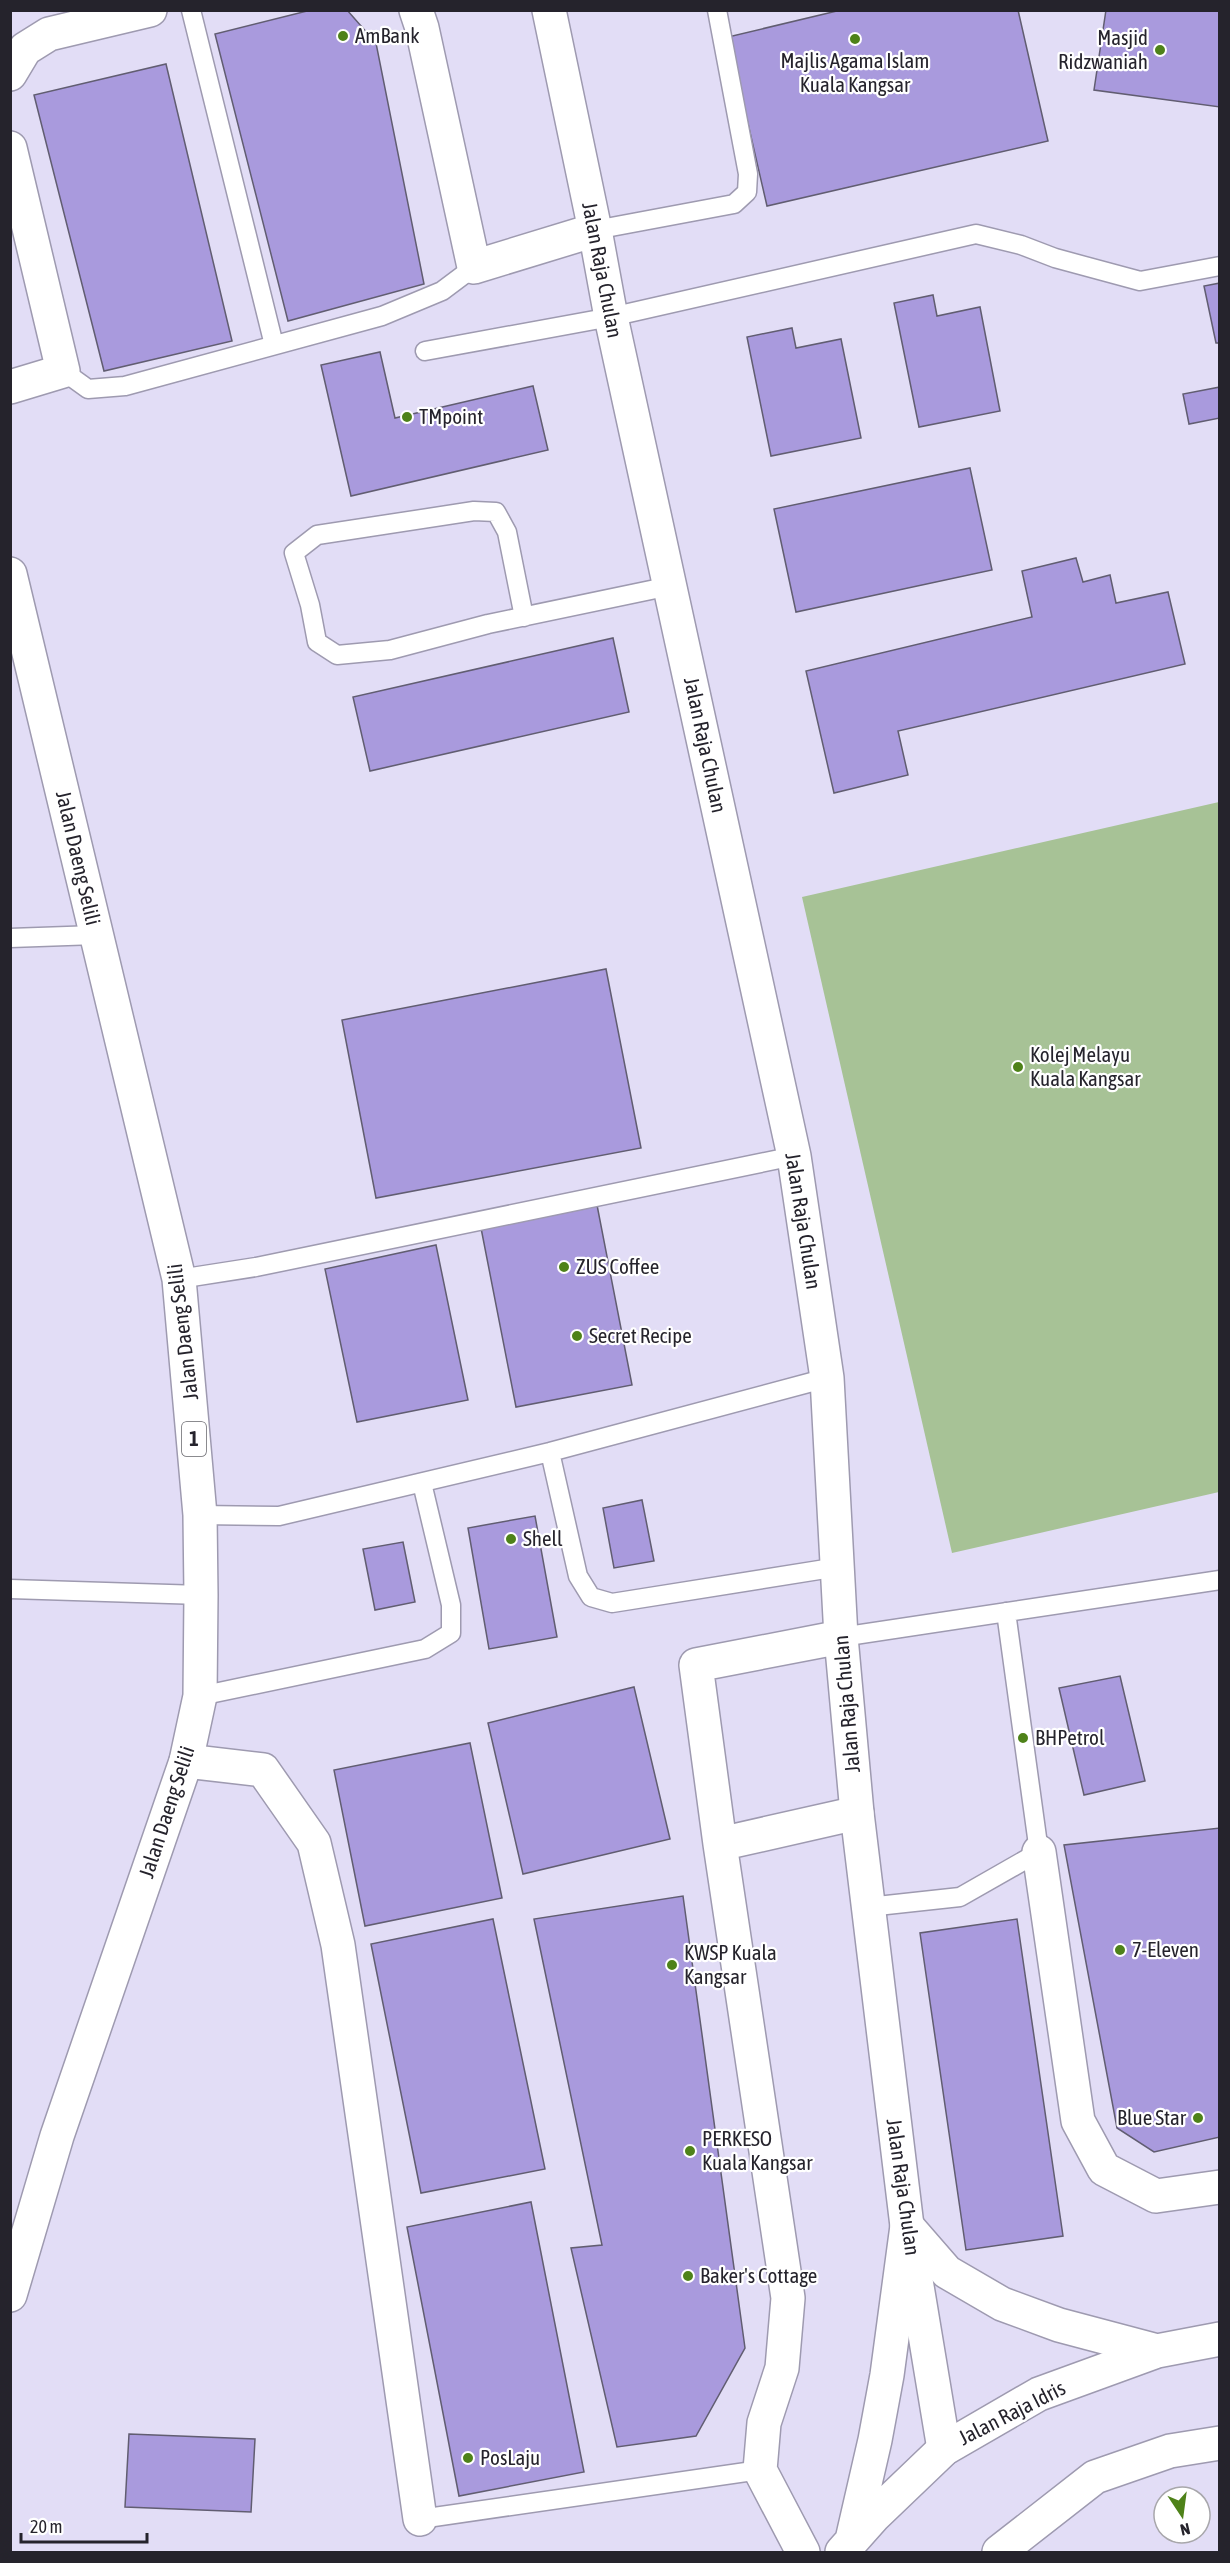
<svg xmlns="http://www.w3.org/2000/svg" width="1230" height="2563" viewBox="0 0 1230 2563" font-family="'Asap Condensed',sans-serif">
  <style>
    .green { fill: #a7c296 }
    .building { fill: #a99add; stroke: #615d71; stroke-width: 1.5 }
    .lines { fill: none; stroke-linecap: round; stroke-linejoin: round }
    .lane-casing { stroke: #9e9ab0; stroke-width: 21 }
    .street-casing { stroke: #9e9ab0; stroke-width: 36 }
    .secondary-casing { stroke: #9e9ab0; stroke-width: 36 }
    .primary-casing { stroke: #9e9ab0; stroke-width: 36 }
    .highway-casing { stroke: #9e9ab0; stroke-width: 36 }
    .lane { stroke: #fff; stroke-width: 18 }
    .street { stroke: #fff; stroke-width: 33 }
    .secondary { stroke: #fff; stroke-width: 33 }
    .primary { stroke: #fff; stroke-width: 33 }
    .highway { stroke: #fff; stroke-width: 33 }
    .poi-dot { fill: #4e8219; stroke: #fff; stroke-width: 2 }
    .labels { text-anchor: middle; stroke-width: 4.5; stroke-linejoin: round; paint-order: stroke }
    .shield { fill: #fff; stroke: #66656b; stroke-width: 1.5 }
    .shield-label { font-size: 20px; font-weight: bold; fill: #25232c }
    .poi-label { font-size: 21px; fill: #25232c; stroke: #fff; text-anchor: start }
    .street-label { font-size: 21px; fill: #25232c; stroke: #fff }
  </style>
  <rect width="100%" height="100%" fill="#e2ddf6"/>
  <path class="green" d="M 1219,802 L 1219,1492 L 952,1553 L 802,897 Z"/>
  <path class="building" d="M 311,10 L 347,10 L 376,43 L 424,284 L 288,321 L 215,34 Z
    M 841,10 L 1018,10 L 1048,141 L 767,206 L 728,37 Z
    M 1106,10 L 1220,10 L 1220,107 L 1094,90 Z
    M 166,64 L 232,341 L 104,371 L 34,95 Z
    M 1220,283 L 1220,343 L 1216,343 L 1204,286 Z
    M 933,295 L 937,316 L 980,307 L 1000,411 L 919,427 L 894,303 Z
    M 792,328 L 796,348 L 841,339 L 861,438 L 771,456 L 747,337 Z
    M 380,352 L 395,418 L 533,386 L 548,450 L 351,496 L 321,365 Z
    M 1220,387 L 1220,418 L 1189,424 L 1183,394 Z
    M 970,468 L 992,570 L 796,612 L 774,509 Z
    M 1076,558 L 1083,582 L 1110,575 L 1116,603 L 1168,592 L 1185,664 L 898,731 L 908,775 L 834,793 L 806,671 L 1032,617 L 1022,571 Z
    M 613,638 L 629,712 L 370,771 L 353,697 Z
    M 606,969 L 641,1148 L 376,1198 L 342,1020 Z
    M 597,1205 L 632,1385 L 516,1407 L 481,1228 Z
    M 436,1245 L 468,1400 L 357,1422 L 325,1269 Z
    M 642,1500 L 654,1561 L 614,1568 L 603,1508 Z
    M 535,1516 L 557,1637 L 489,1649 L 468,1528 Z
    M 403,1542 L 415,1602 L 375,1610 L 363,1549 Z
    M 1120,1676 L 1145,1781 L 1084,1795 L 1059,1688 Z
    M 634,1687 L 670,1839 L 523,1874 L 488,1723 Z
    M 470,1743 L 502,1898 L 365,1926 L 334,1770 Z
    M 1220,1828 L 1220,2137 L 1154,2152 L 1117,2128 L 1064,1845 Z
    M 683,1896 L 745,2348 L 696,2436 L 617,2447 L 571,2248 L 602,2245 L 534,1919 Z
    M 493,1919 L 545,2169 L 421,2193 L 371,1944 Z
    M 1017,1919 L 1063,2236 L 966,2250 L 920,1933 Z
    M 531,2202 L 584,2472 L 459,2496 L 407,2227 Z
    M 129,2434 L 255,2439 L 251,2512 L 125,2507 Z"/>
  <g class="lines">
    <defs>
      <path id="lane" d="M 191,10 L 274,345
        M 595,230 L 734,204 L 747,192 L 748,174 L 717,10
        M 425,351 L 611,317 L 976,234 L 1021,245 L 1055,258 L 1140,281 L 1220,266
        M 63,371 L 88,389 L 125,386 L 382,316 L 442,291 L 474,267
        M 524,617 L 507,532 L 496,512 L 474,511 L 317,535 L 294,553 L 310,605 L 317,642 L 337,655 L 390,650 L 488,624 L 670,586
        M 10,938 L 96,935
        M 179,1279 L 256,1267 L 794,1156
        M 550,1452 L 578,1576 L 591,1597 L 612,1603 L 838,1567
        M 200,1515 L 279,1516 L 550,1452 L 827,1378
        M 10,1589 L 201,1595
        M 841,1637 L 1220,1580
        M 200,1696 L 425,1649 L 451,1633 L 451,1605 L 422,1483
        M 868,1907 L 960,1897 L 1039,1852 L 1006,1612
        M 420,2519 L 760,2470"/>
      <path id="street" d="M 416,10 L 422,28 L 474,267 L 595,230
        M 10,74 L 25,49 L 49,34 L 150,10
        M 10,148 L 63,371 L 10,387
        M 186,1761 L 263,1770 L 314,1843 L 338,1945 L 420,2519
        M 720,1844 L 696,1665 L 841,1637
        M 1039,1852 L 1078,2121 L 1104,2169 L 1156,2196 L 1220,2187
        M 803,2552 L 760,2470 L 764,2423 L 782,2368 L 788,2298 L 720,1844 L 857,1813
        M 999,2552 L 1095,2477 L 1170,2451 L 1220,2443"/>
      <path id="secondary" d="M 549,10 L 595,230 L 611,317 L 794,1156 L 827,1378 L 841,1637 L 857,1813 L 907,2226 L 944,2449"/>
      <path id="primary" d="M 907,2226 L 947,2272 L 1002,2304 L 1059,2325 L 1157,2351
        M 852,2540 L 875,2440 L 887,2375 L 907,2226
        M 842,2552 L 874,2516 L 944,2449 L 1039,2394 L 1157,2351 L 1220,2339"/>
      <path id="highway" d="M 10,574 L 179,1279 L 200,1515 L 201,1595 L 200,1696 L 186,1761 L 57,2136 L 10,2295"/>
    </defs>
    <use href="#lane" class="lane-casing"/>
    <use href="#street" class="street-casing"/>
    <use href="#secondary" class="secondary-casing"/>
    <use href="#primary" class="primary-casing"/>
    <use href="#highway" class="highway-casing"/>
    <use href="#lane" class="lane"/>
    <use href="#street" class="street"/>
    <use href="#secondary" class="secondary"/>
    <use href="#primary" class="primary"/>
    <use href="#highway" class="highway"/>
  </g>
  <g class="poi-dot">
    <circle cx="343" cy="36" r="6"/>
    <circle cx="855" cy="39" r="6"/>
    <circle cx="1160" cy="50" r="6"/>
    <circle cx="407" cy="417" r="6"/>
    <circle cx="1018" cy="1067" r="6"/>
    <circle cx="564" cy="1267" r="6"/>
    <circle cx="577" cy="1336" r="6"/>
    <circle cx="511" cy="1539" r="6"/>
    <circle cx="1023" cy="1738" r="6"/>
    <circle cx="1120" cy="1950" r="6"/>
    <circle cx="672" cy="1965" r="6"/>
    <circle cx="1198" cy="2118" r="6"/>
    <circle cx="690" cy="2151" r="6"/>
    <circle cx="688" cy="2276" r="6"/>
    <circle cx="468" cy="2458" r="6"/>
  </g>
  <g class="labels">
    <rect class="shield" x="182" y="1422" width="24" height="34" rx="4.5"/>
    <g class="shield-label">
      <text x="194" y="1446">1</text>
    </g>
    <g class="poi-label">
      <text x="355" y="43">AmBank</text>
      <text x="1148" y="45" text-anchor="end">Masjid<tspan x="1148" dy="24">Ridzwaniah</tspan></text>
      <text x="855" y="68" text-anchor="middle">Majlis Agama Islam<tspan x="855" dy="24">Kuala Kangsar</tspan></text>
      <text x="419" y="424">TMpoint</text>
      <text x="1030" y="1062">Kolej Melayu<tspan x="1030" dy="24">Kuala Kangsar</tspan></text>
      <text x="576" y="1274">ZUS Coffee</text>
      <text x="589" y="1343">Secret Recipe</text>
      <text x="523" y="1546">Shell</text>
      <text x="1035" y="1745">BHPetrol</text>
      <text x="1132" y="1957">7-Eleven</text>
      <text x="684" y="1960">KWSP Kuala<tspan x="684" dy="24">Kangsar</tspan></text>
      <text x="1186" y="2125" text-anchor="end">Blue Star</text>
      <text x="702" y="2146">PERKESO<tspan x="702" dy="24">Kuala Kangsar</tspan></text>
      <text x="700" y="2283">Baker's Cottage</text>
      <text x="480" y="2465">PosLaju</text>
    </g>
    <g class="street-label">
      <text transform="translate(602 270) rotate(79)" y="7">Jalan Raja Chulan</text>
      <text transform="translate(705 745) rotate(78)" y="7">Jalan Raja Chulan</text>
      <text transform="translate(78 858) rotate(77)" y="7">Jalan Daeng Selili</text>
      <text transform="translate(803 1221) rotate(81)" y="7">Jalan Raja Chulan</text>
      <text transform="translate(183 1332) rotate(-97)" y="7">Jalan Daeng Selili</text>
      <text transform="translate(847 1704) rotate(-95)" y="7">Jalan Raja Chulan</text>
      <text transform="translate(167 1812) rotate(-72)" y="7">Jalan Daeng Selili</text>
      <text transform="translate(903 2187) rotate(82)" y="7">Jalan Raja Chulan</text>
      <text transform="translate(1012 2413) rotate(-27)" y="7">Jalan Raja Idris</text>
    </g>
  </g>
  <rect width="1230" height="2563" fill="none" stroke="#25232c" stroke-width="24"/>
  <g transform="translate(1182 2515) rotate(167)"><circle r="28" fill="#ffffff" stroke="#a8a7ab" stroke-width="1.5"/>
  <path d="M0-4.5L10 22L0 15L-10 22Z" fill="#4e8219"/>
  <text y="-9" font-size="16" font-weight="bold" text-anchor="middle" fill="#25232c">N</text>
  </g>
  <path d="M21 2533v9h126v-9" fill="none" stroke="#25232c" stroke-width="3"/>
  <text x="30" y="2533" font-size="18" fill="#25232c" stroke="#ffffff" stroke-width="4.5" paint-order="stroke">20 m</text>
</svg>
